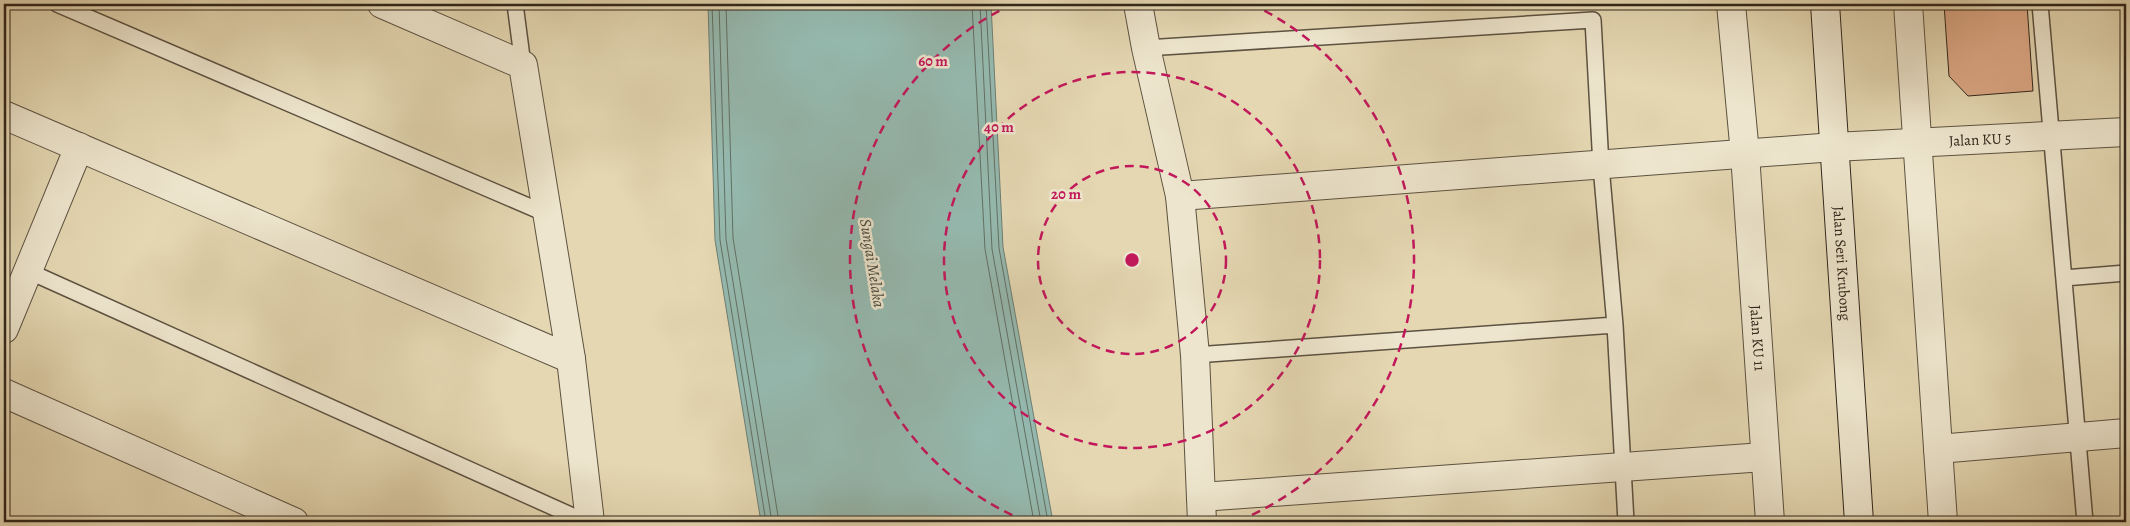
<svg xmlns="http://www.w3.org/2000/svg" width="2130" height="526" viewBox="0 0 2130 526" font-family="Alegreya,serif">
  <style>
    .water { fill: #95b9af; stroke: #6d7e74 }
    .lines { fill: none; stroke-linecap: round; stroke-linejoin: round }
    .shore { stroke: #627065; stroke-width: 1 }
    .building { fill: #dda987; stroke: #30261b }
    .lane-casing { stroke: #5d5241; stroke-width: 18 }
    .street-casing { stroke: #5d5241; stroke-width: 30 }
    .secondary-casing { stroke: #30261b; stroke-width: 30 }
    .lane { stroke: #ede5cd; stroke-width: 15 }
    .street { stroke: #ede5cd; stroke-width: 28 }
    .secondary { stroke: #ede5cd; stroke-width: 28 }
    .ring { fill: none; stroke: #c2185b; stroke-width: 2.5; stroke-dasharray: 9 6 }
    .labels { text-anchor: middle; stroke-width: 5; stroke-linejoin: round; paint-order: stroke }
    .street-label { font-size: 15px; fill: #30261b; stroke: #ede5cd }
    .water-label { font-size: 16px; font-style: italic; fill: #494b40; stroke: #ede5cd }
    .centre { fill: #c2185b; stroke: #ede5cd; stroke-width: 2.5 }
    .ring-label { font-size: 15px; text-anchor: middle; font-weight: bold; fill: #c2185b; stroke: #ede5cd; stroke-width: 5; stroke-linejoin: round; paint-order: stroke }
  </style>
  <rect width="100%" height="100%" fill="#e4d7b2"/>
  <filter id="stains"><feTurbulence type="fractalNoise" baseFrequency=".004" numOctaves="4"/><feColorMatrix values="0 0 0 0 .2 0 0 0 0 .09 0 0 0 0 .02 0 0 0 .5 -.17"/></filter>
  <radialGradient id="worn" r=".72"><stop offset=".6" stop-color="#630" stop-opacity="0"/><stop offset="1" stop-color="#630" stop-opacity=".3"/></radialGradient>
  <path class="water" d="M 708,4 L 991,4 L 1003,247 L 1053,522 L 761,522 L 715,240 Z"/>
  <g class="lines">
    <path class="shore" d="M 712,4 L 720,240 L 766,522
      M 719,4 L 726,239 L 772,522
      M 726,4 L 733,238 L 779,522
      M 972,4 L 985,249 L 1034,522
      M 980,4 L 992,249 L 1041,522
      M 986,4 L 999,248 L 1048,522"/>
  </g>
  <path class="building" d="M 1944,4 L 2027,4 L 2033,91 L 1968,96 L 1949,76 Z"/>
  <g class="lines">
    <defs>
      <path id="lane" d="M 57,4 L 549,215
        M 515,4 L 523,65
        M 2040,4 L 2085,522
        M 1146,48 L 1593,20 L 1601,166 L 1615,325 L 1626,522
        M 28,271 L 586,522
        M 2064,278 L 2126,273
        M 1195,355 L 1615,325"/>
      <g id="street">
        <path d="M 382,4 L 523,65 L 571,359 L 590,522"/>
        <path d="M 1138,4 L 1146,48 L 1180,196 L 1195,355 L 1202,522"/>
        <path id="s1" d="M 1731,4 L 1745,154 L 1770,522"/>
        <path d="M 1908,4 L 1943,522"/>
        <path d="M 4,115 L 571,359"/>
        <path id="s2" d="M 1180,196 L 1834,147 L 2126,132"/>
        <path d="M 4,329 L 79,147"/>
        <path d="M 4,393 L 294,522"/>
        <path d="M 1938,449 L 2126,433"/>
        <path d="M 1201,497 L 1764,457"/>
      </g>
      <g id="secondary">
        <path id="s3" d="M 1825,4 L 1859,522"/>
      </g>
    </defs>
    <use href="#lane" class="lane-casing"/>
    <use href="#street" class="street-casing"/>
    <use href="#secondary" class="secondary-casing"/>
    <use href="#lane" class="lane"/>
    <use href="#street" class="street"/>
    <use href="#secondary" class="secondary"/>
  </g>
  <g class="ring">
    <circle cx="1132" cy="260" r="94"/>
    <circle cx="1132" cy="260" r="188"/>
    <path d="M1026 521A282 282 0 0 1 1013 4M1251 4A282 282 0 0 1 1238 521"/>
  </g>
  <g class="labels">
    <g class="street-label">
      <text dy="5" stroke="none"><textPath href="#s2" startOffset="802">Jalan KU 5</textPath></text>
      <text dy="5" stroke="none"><textPath href="#s3" startOffset="260">Jalan Seri Krubong</textPath></text>
      <text dy="5" stroke="none"><textPath href="#s1" startOffset="335">Jalan KU 11</textPath></text>
    </g>
    <g class="water-label">
      <text transform="translate(873 263) rotate(81)" y="6">Sungai Melaka</text>
    </g>
  </g>
  <circle cx="1132" cy="260" r="8" class="centre"/>
  <g class="ring-label">
    <text x="933" y="66">60 m</text>
    <text x="999" y="132">40 m</text>
    <text x="1066" y="199">20 m</text>
  </g>
  <rect width="2130" height="526" fill="none" stroke="#e4d7b2" stroke-width="20"/>
  <rect x="5" y="5" width="2120" height="516" fill="none" stroke="#30261b" stroke-width="2.5"/>
  <rect x="10" y="10" width="2110" height="506" fill="none" stroke="#30261b"/>
  <rect width="100%" height="100%" filter="url(#stains)"/>
  <rect width="100%" height="100%" fill="url(#worn)"/>
</svg>
